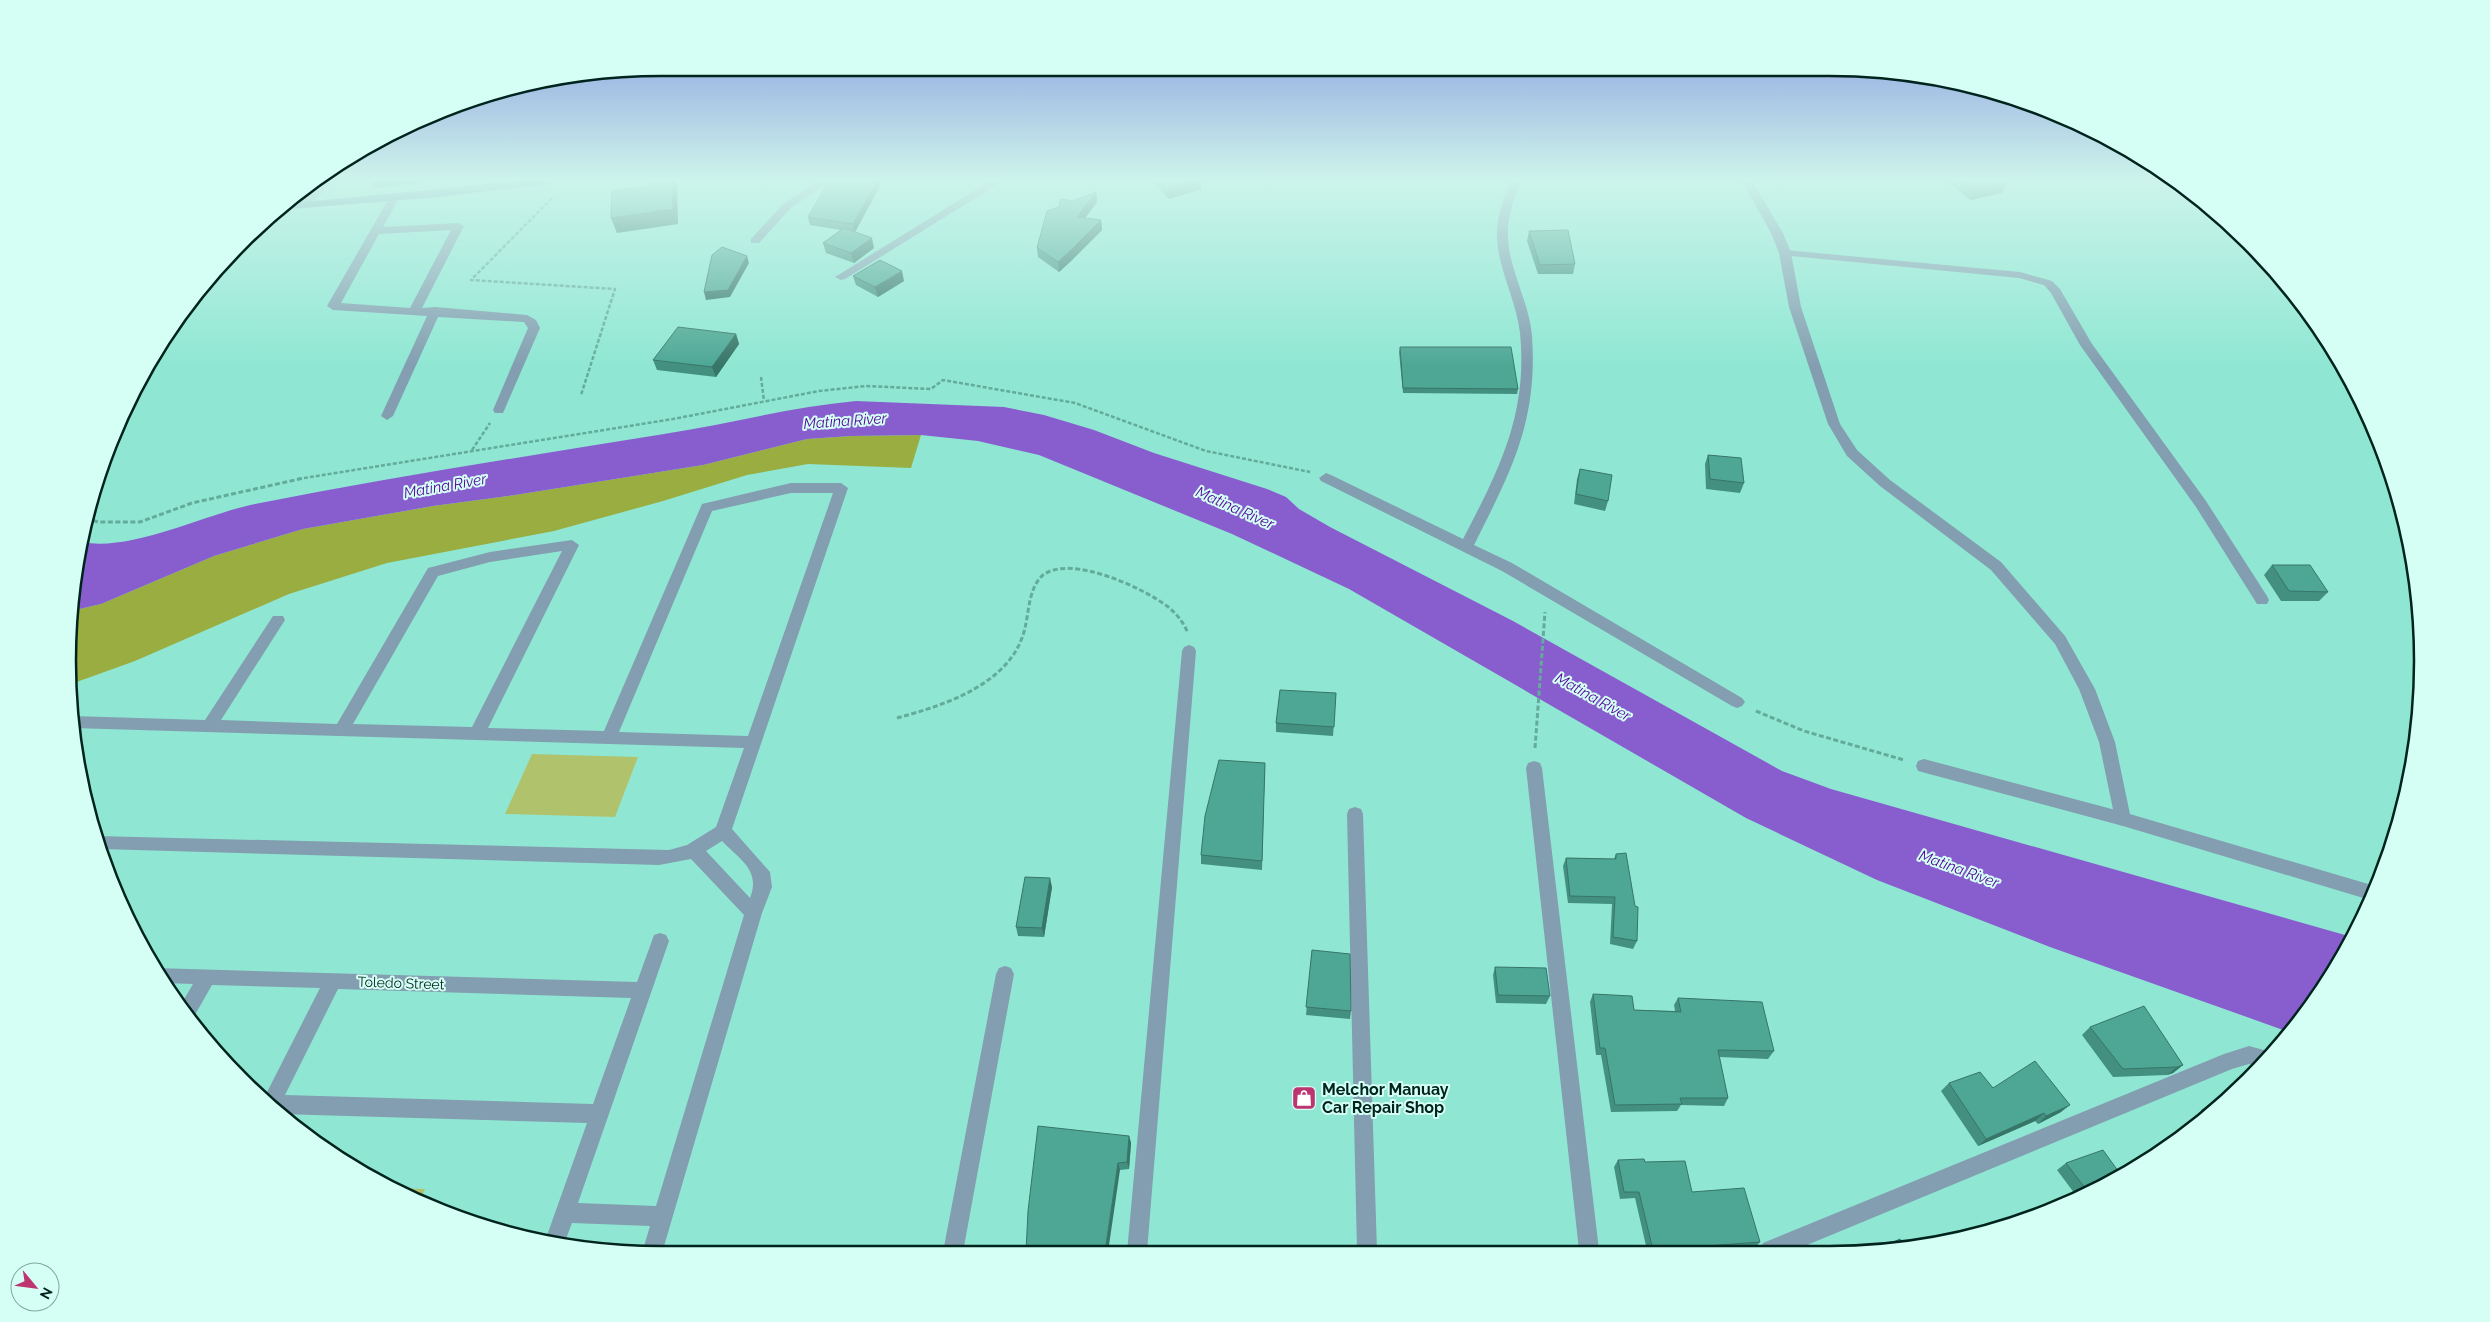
<svg xmlns="http://www.w3.org/2000/svg" width="2490" height="1322" viewBox="0 0 2490 1322" font-family="Raleway,sans-serif">
  <style>
    .green { fill: #b1c26c }
    .forest { fill: #9aad40 }
    .water { fill: #885ecf }
    .lines { fill: none; stroke-linecap: round; stroke-linejoin: round }
    .path-far1 { stroke: #63ab9b; stroke-width: 2.5; stroke-dasharray: 4 2; stroke-linecap: butt }
    .path { stroke: #63ab9b; stroke-width: 3; stroke-dasharray: 5 2.5; stroke-linecap: butt }
    .lane { fill: #839eb0; fill-rule: evenodd }
    .street { fill: #839eb0; fill-rule: evenodd }
    .secondary { fill: #5b849f; fill-rule: evenodd }
    .wall { fill: #439080 }
    .shaded-wall { fill: #377568 }
    .building { fill: #4ea795; stroke: #377568 }
    .labels { text-anchor: middle; stroke-width: 4; stroke-linejoin: round; paint-order: stroke }
    .street-label { font-size: 14px; fill: #00241d; stroke: #d5fff4 }
    .water-label { font-size: 15px; font-style: italic; fill: #53059a; stroke: #d5fff4 }
    .near-poi-label { font-size: 16px; font-weight: bold; fill: #00241d; stroke: #d5fff4; text-anchor: start }
    .rim { fill: none; stroke: #00241d; stroke-width: 2.5 }
  </style>
  <rect width="100%" height="100%" fill="#8fe7d3"/>
  <path class="green" d="M 532,754 L 638,757 L 615,817 L 505,814 Z
    M 390,1188 L 425,1189 L 420,1201 Z"/>
  <path class="forest" d="M 921,435 L 911,468 L 808,464 L 747,475 L 663,501 L 554,531 L 387,563 L 289,594 L 135,661 L 71,684 L 69,622 L 71,611 L 101,604 L 214,556 L 303,529 L 433,506 L 515,495 L 703,465 L 807,439 L 851,436 Z"/>
  <path class="water" d="M 856,401 L 1004,407 L 1044,415 L 1094,430 L 1154,453 L 1267,489 L 1286,497 L 1299,509 L 1330,527 L 1513,621 L 1782,771 L 1831,789 L 2352,937 L 2289,1032 L 2050,947 L 1877,880 L 1746,818 L 1349,589 L 1232,534 L 1039,455 L 978,441 L 921,435 L 851,436 L 807,439 L 703,465 L 515,495 L 433,506 L 303,529 L 214,556 L 101,604 L 71,611 L 82,542 C 131,552 205,514 255,504 C 391,477 528,456 664,434 C 728,424 791,407 856,401 Z"/>
  <g class="lines">
    <path class="path-far1" d="M 552,198 L 471,280 L 615,289 L 581,395
      M 761,377 L 764,401
      M 472,450 L 490,423
      M 298,479 L 673,419 L 819,391 L 866,386 L 931,389 L 943,380 L 1075,403 L 1206,451 L 1310,472"/>
    <path class="path" d="M 86,518 L 98,522 L 140,522 L 192,503 L 304,478
      M 1756,711 L 1804,731 L 1904,760
      M 897,718 C 945,705 1012,684 1025,628 C 1029,611 1029,587 1043,575 C 1071,554 1143,588 1167,606 C 1177,614 1183,622 1188,633
      M 1535,748 L 1545,612"/>
    <path class="lane" d="M 394,195 L 399,198 L 383,227 L 458,223 L 464,226 L 422,308 L 435,307 L 527,315 L 536,320 L 540,328 L 503,413 L 495,413 L 493,410 L 528,328 L 524,322 L 438,317 L 393,416 L 387,420 L 381,416 L 427,316 L 333,310 L 327,306 L 389,198 ZM 451,230 L 410,308 L 341,303 L 379,234 Z
      M 1785,250 L 2020,272 L 2052,281 L 2060,289 L 2092,344 L 2206,501 L 2267,596 L 2269,600 L 2267,604 L 2257,604 L 2196,507 L 2080,345 L 2051,293 L 2044,285 L 2019,278 L 1781,255 L 1779,253 Z
      M 1924,759 L 2123,812 L 2375,886 L 2370,900 L 2123,826 L 1918,771 L 1916,766 L 1918,761 Z"/>
    <path class="street" d="M 323,181 L 334,181 L 307,207 L 299,207 L 299,203 Z
      M 818,181 L 830,181 L 791,208 L 759,243 L 751,243 L 751,239 L 783,204 Z
      M 990,181 L 1003,181 L 845,279 L 841,280 L 835,277 Z
      M 1511,181 L 1521,181 C 1515,196 1509,212 1508,229 C 1506,266 1529,299 1532,336 C 1538,422 1511,471 1474,545 L 1512,563 L 1742,698 L 1745,702 L 1742,706 L 1737,708 L 1732,706 L 1502,571 L 1321,481 L 1319,478 L 1326,473 L 1331,475 L 1463,539 C 1499,470 1528,414 1520,333 C 1516,297 1495,265 1497,229 C 1498,212 1505,196 1511,181 Z
      M 1742,181 L 1752,181 L 1783,233 L 1791,253 L 1801,307 L 1840,424 L 1857,450 L 1890,480 L 2001,562 L 2065,636 L 2095,689 L 2115,742 L 2131,819 L 2129,824 L 2123,826 L 2117,824 L 2115,819 L 2099,742 L 2079,689 L 2055,644 L 1991,570 L 1880,486 L 1847,456 L 1828,424 L 1789,307 L 1779,253 L 1771,233 Z
      M 791,483 L 841,483 L 848,488 L 732,829 L 770,872 L 772,887 L 762,913 L 662,1253 L 642,1253 L 650,1226 L 572,1223 L 564,1244 L 545,1241 L 587,1123 L 279,1114 L 263,1100 L 320,988 L 212,985 L 192,1020 L 180,1006 L 193,984 L 163,983 L 155,968 L 637,982 L 654,935 L 660,933 L 666,935 L 669,941 L 578,1203 L 656,1206 L 744,915 L 691,859 L 659,865 L 101,849 L 96,836 L 669,850 L 687,845 L 716,827 L 744,748 L 72,728 L 72,716 L 205,720 L 273,616 L 283,616 L 285,620 L 221,720 L 337,724 L 428,568 L 490,552 L 572,540 L 579,545 L 488,728 L 604,731 L 702,504 ZM 791,493 L 833,493 L 748,736 L 619,732 L 712,511 ZM 562,551 L 472,727 L 353,724 L 438,576 L 490,562 ZM 722,841 C 740,860 761,870 750,898 L 706,851 ZM 338,989 L 631,998 L 593,1104 L 285,1095 Z
      M 1189,645 L 1194,647 L 1196,651 L 1147,1252 L 1127,1252 L 1182,651 L 1184,647 Z
      M 1534,761 L 1540,763 L 1542,768 L 1599,1250 L 1579,1250 L 1526,768 L 1528,763 Z
      M 1355,807 L 1361,809 L 1363,814 L 1377,1251 L 1357,1251 L 1347,814 L 1349,809 Z
      M 1005,966 L 1011,968 L 1014,974 L 963,1252 L 943,1252 L 996,974 L 999,968 Z
      M 2249,1046 L 2275,1053 L 2260,1066 L 2249,1064 L 2232,1069 L 1795,1250 L 1760,1250 L 1763,1243 L 2224,1054 Z"/>
    <path class="secondary" d="M 520,181 L 553,181 L 548,184 L 439,197 L 278,210 L 284,204 Z"/>
  </g>
  <path class="wall" d="M 1152,181 L 1212,181 L 1200,182 L 1201,189 L 1169,199 Z
    M 1947,181 L 2003,181 L 2006,183 L 2002,193 L 1970,200 Z
    M 880,186 L 855,232 L 874,248 L 854,263 L 826,253 L 823,243 L 841,230 L 810,225 L 808,217 Z
    M 1096,192 L 1097,202 L 1085,218 L 1101,220 L 1102,230 L 1070,262 L 1059,272 L 1038,257 L 1037,248 L 1073,201 Z
    M 1529,231 L 1575,264 L 1573,274 L 1538,274 L 1527,241 Z
    M 853,276 L 904,281 L 878,297 L 856,285 Z
    M 736,334 L 739,344 L 716,377 L 657,370 L 653,360 Z
    M 1400,347 L 1518,389 L 1517,394 L 1403,393 L 1399,352 Z
    M 1708,455 L 1744,483 L 1740,493 L 1706,489 L 1705,464 Z
    M 1580,469 L 1608,501 L 1605,511 L 1574,504 L 1577,479 Z
    M 2272,565 L 2328,592 L 2319,601 L 2281,601 L 2264,575 Z
    M 1336,693 L 1333,736 L 1276,732 L 1276,723 Z
    M 1265,763 L 1262,870 L 1201,864 L 1201,855 Z
    M 1616,854 L 1637,941 L 1633,949 L 1610,944 L 1612,904 L 1568,903 L 1563,866 L 1566,858 L 1614,859 Z
    M 1052,887 L 1044,937 L 1018,936 L 1016,927 Z
    M 1312,950 L 1351,1011 L 1350,1019 L 1306,1015 Z
    M 1495,967 L 1550,996 L 1546,1004 L 1496,1003 L 1493,975 Z
    M 1593,994 L 1634,1010 L 1675,1011 L 1674,1005 L 1678,998 L 1774,1051 L 1768,1059 L 1719,1057 L 1728,1098 L 1724,1106 L 1681,1105 L 1677,1111 L 1611,1112 L 1601,1055 L 1596,1055 L 1590,1002 Z
    M 2090,1027 L 2183,1065 L 2173,1073 L 2167,1075 L 2113,1077 L 2082,1035 Z
    M 1949,1083 L 1993,1088 L 2061,1112 L 2038,1124 L 2035,1121 L 1978,1146 L 1941,1091 Z
    M 2224,1097 L 2204,1114 L 2201,1110 L 2211,1103 Z
    M 1129,1136 L 1131,1143 L 1129,1169 L 1120,1170 L 1026,1252 Z
    M 1618,1160 L 1645,1162 L 1692,1192 L 1760,1242 L 1754,1249 L 1737,1250 L 1647,1250 L 1635,1198 L 1620,1199 L 1614,1167 Z
    M 2066,1163 L 2121,1175 L 2078,1198 L 2057,1170 Z"/>
  <path class="shaded-wall" d="M 370,181 L 420,181 L 419,183 L 373,188 Z
    M 672,181 L 677,181 L 678,224 L 617,233 L 611,218 Z
    M 877,181 L 879,181 L 880,186 L 855,232 L 853,224 Z
    M 1196,181 L 1200,181 L 1201,189 L 1169,199 L 1168,189 Z
    M 2006,183 L 2002,193 L 1970,200 L 1975,190 Z
    M 1096,192 L 1097,202 L 1078,227 L 1077,217 Z
    M 1101,220 L 1102,230 L 1070,262 L 1059,272 L 1058,262 Z
    M 872,238 L 874,248 L 854,263 L 851,253 Z
    M 747,256 L 749,263 L 730,297 L 706,300 L 704,292 Z
    M 902,271 L 904,281 L 878,297 L 875,287 Z
    M 736,334 L 739,344 L 716,377 L 712,367 Z
    M 1050,878 L 1052,887 L 1044,937 L 1042,928 Z
    M 2183,1065 L 2173,1073 L 2167,1075 L 2177,1067 Z
    M 2070,1105 L 2061,1112 L 2038,1124 L 2046,1116 Z
    M 2044,1113 L 2035,1121 L 1978,1146 L 1986,1139 Z
    M 1129,1136 L 1131,1143 L 1129,1169 L 1127,1162 Z
    M 1118,1163 L 1120,1170 L 1108,1252 L 1105,1252 Z"/>
  <path class="building" d="M 650,181 L 672,181 L 673,209 L 611,218 L 612,191 L 650,186 Z
    M 829,181 L 877,181 L 853,224 L 808,217 Z
    M 1161,181 L 1196,181 L 1168,189 Z
    M 1963,181 L 2003,181 L 2006,183 L 1975,190 Z
    M 1096,192 L 1077,217 L 1101,220 L 1069,252 L 1058,262 L 1037,248 L 1047,211 L 1059,207 L 1061,199 L 1073,201 Z
    M 844,228 L 872,238 L 851,253 L 823,243 Z
    M 1568,230 L 1575,264 L 1540,265 L 1529,231 Z
    M 722,247 L 747,256 L 728,290 L 704,292 L 712,255 Z
    M 880,260 L 902,271 L 875,287 L 853,276 Z
    M 678,327 L 736,334 L 712,367 L 653,360 Z
    M 1400,347 L 1511,347 L 1518,389 L 1403,388 Z
    M 1708,455 L 1741,458 L 1744,483 L 1710,479 Z
    M 1580,469 L 1612,475 L 1608,501 L 1576,494 Z
    M 2272,565 L 2310,565 L 2328,592 L 2289,591 Z
    M 1280,690 L 1336,693 L 1334,727 L 1276,723 Z
    M 1219,760 L 1265,763 L 1262,861 L 1201,855 L 1205,816 Z
    M 1626,853 L 1635,906 L 1638,907 L 1637,941 L 1613,937 L 1615,897 L 1570,896 L 1566,858 L 1616,859 L 1616,854 Z
    M 1025,877 L 1050,878 L 1042,928 L 1016,927 Z
    M 1312,950 L 1350,954 L 1351,1011 L 1306,1007 Z
    M 1495,967 L 1546,968 L 1550,996 L 1498,995 Z
    M 1593,994 L 1632,996 L 1634,1010 L 1681,1012 L 1678,998 L 1762,1002 L 1774,1051 L 1718,1050 L 1728,1098 L 1680,1098 L 1682,1104 L 1615,1105 L 1605,1048 L 1600,1048 Z
    M 2144,1006 L 2183,1065 L 2177,1067 L 2123,1069 L 2090,1027 Z
    M 2035,1061 L 2070,1105 L 2046,1116 L 2044,1113 L 1986,1139 L 1949,1083 L 1980,1072 L 1993,1088 Z
    M 2224,1097 L 2214,1106 L 2211,1103 Z
    M 1038,1126 L 1129,1136 L 1127,1162 L 1118,1163 L 1105,1252 L 1026,1252 L 1028,1211 Z
    M 2103,1150 L 2121,1175 L 2088,1192 L 2066,1163 Z
    M 1644,1159 L 1645,1162 L 1685,1161 L 1692,1192 L 1744,1188 L 1760,1242 L 1653,1250 L 1639,1192 L 1624,1192 L 1618,1160 Z
    M 1900,1239 L 1906,1249 L 1878,1249 Z"/>
  <linearGradient id="sky" x2="0" y2="1"><stop stop-color="#8192de"/><stop offset="0.49" stop-color="#cdf4eb"/><stop offset="1" stop-color="#cdf4eb" stop-opacity="0"/></linearGradient>
  <rect width="2490" height="366" fill="url(#sky)"/>
  <defs>
    <symbol id="shop-square" viewBox="-11 -11 22 22"><rect x="-9" y="-9" width="18" height="18" rx="4" fill="#bd3471" stroke="#d5fff4"/><path d="M-5-2.5h2.3a2.7 3.5 0 0 1 5.4 0H5L5.5 6h-11ZM-1.5-2.5h3a1.5 2.3 0 0 0-3 0Z" fill="#fff"/></symbol>
  </defs>
  <g fill-rule="evenodd">
    <use href="#shop-square" x="1290" y="1084" width="28" height="28"/>
  </g>
  <g class="labels">
    <g class="street-label">
      <text transform="translate(401 983) rotate(2)" y="5">Toledo Street</text>
    </g>
    <g class="water-label">
      <text transform="translate(845 421) rotate(-4)" y="5">Matina River</text>
      <text transform="translate(445 486) rotate(-10)" y="5">Matina River</text>
      <text transform="translate(1235 508) rotate(24)" y="5">Matina River</text>
      <text transform="translate(1593 697) rotate(29)" y="5">Matina River</text>
      <text transform="translate(1959 869) rotate(20)" y="5">Matina River</text>
    </g>
    <g class="near-poi-label">
      <text x="1322" y="1095">Melchor Manuay<tspan x="1322" dy="18">Car Repair Shop</tspan></text>
    </g>
  </g>
  <path d="M0 0H2490V1322H0ZM661 76H1829A585 585 0 0 1 2414 661V661A585 585 0 0 1 1829 1246H661A585 585 0 0 1 76 661V661A585 585 0 0 1 661 76Z" fill="#d5fff4" fill-rule="evenodd"/>
  <path class="rim" d="M661 76H1829A585 585 0 0 1 2414 661V661A585 585 0 0 1 1829 1246H661A585 585 0 0 1 76 661V661A585 585 0 0 1 661 76Z"/>
  <g transform="translate(35 1287) rotate(119)"><circle r="24" fill="#d5fff4" stroke="#80a79e"/>
  <path d="M0-4L9 19L0 12L-9 19Z" fill="#bd3471"/>
  <text y="-8" font-size="14" font-weight="bold" text-anchor="middle" fill="#00241d">N</text>
  </g>
</svg>
